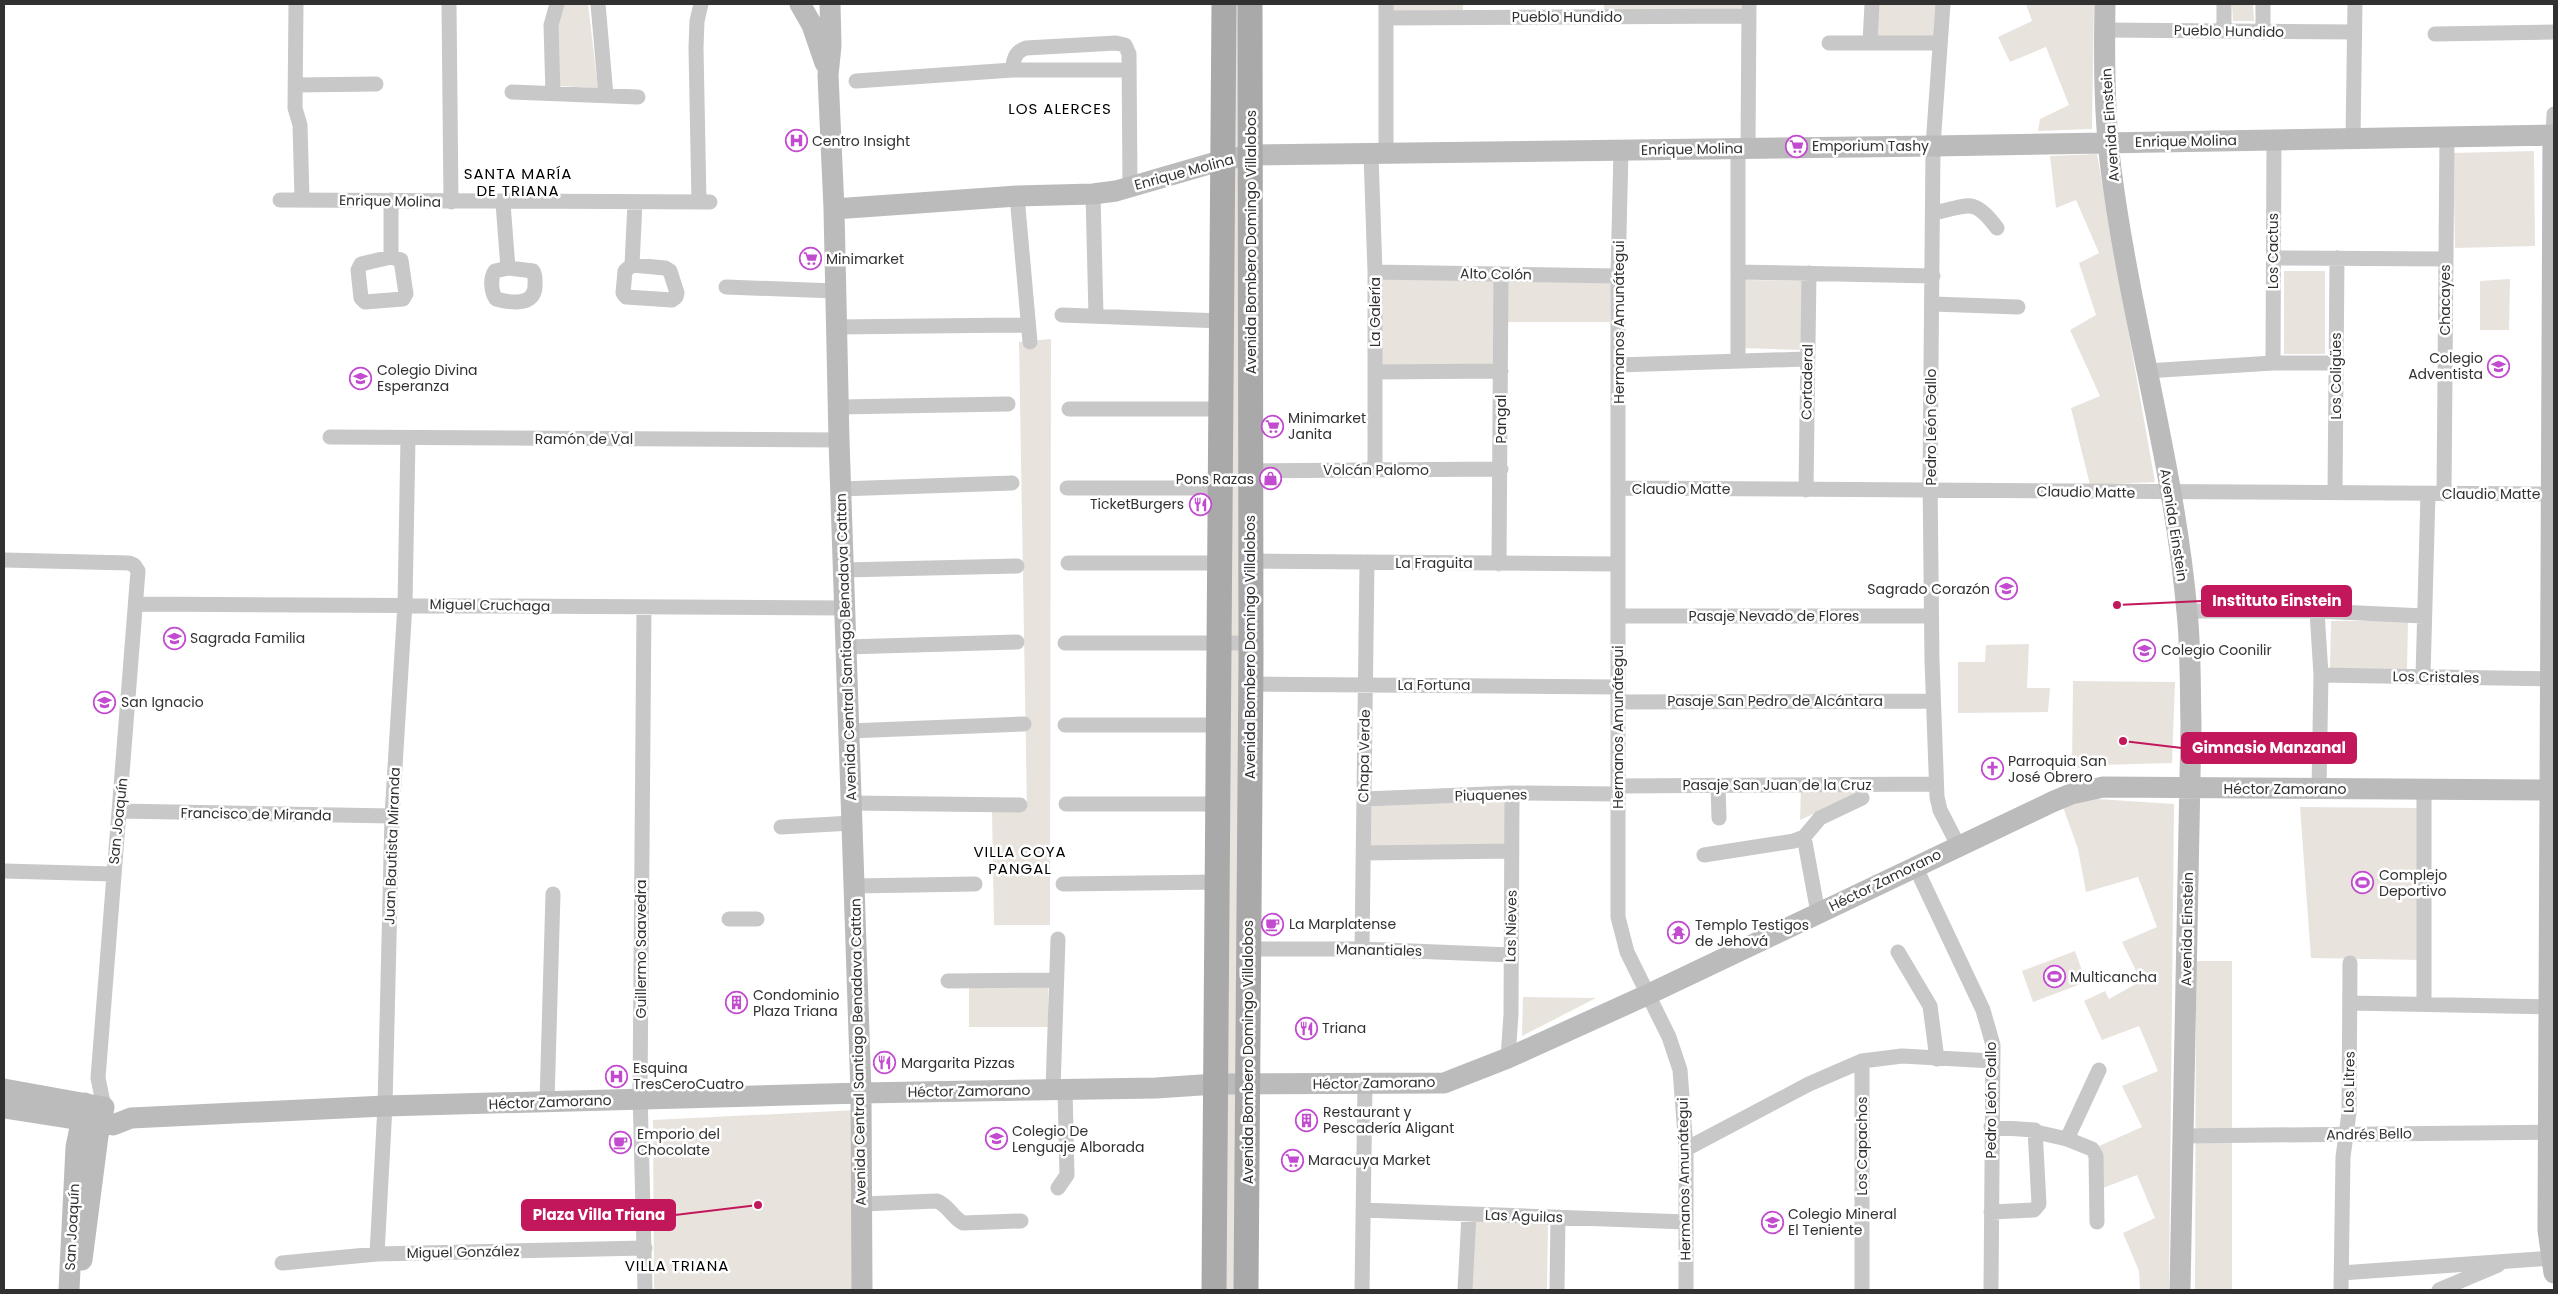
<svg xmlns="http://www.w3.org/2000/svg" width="2558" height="1294" viewBox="0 0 2558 1294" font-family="Poppins,sans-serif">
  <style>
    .green { fill: #e9e3de }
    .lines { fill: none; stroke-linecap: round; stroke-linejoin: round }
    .street { stroke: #c8c8c8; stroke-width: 15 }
    .secondary { stroke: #bbb; stroke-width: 21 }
    .primary { stroke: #a9a9a9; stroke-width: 25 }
    .labels { text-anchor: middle; stroke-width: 5; stroke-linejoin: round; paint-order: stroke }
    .street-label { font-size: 14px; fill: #313131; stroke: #fff }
    .poi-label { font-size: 14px; fill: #313131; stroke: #fff; text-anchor: start }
    .neighbourhood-label { font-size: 15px; letter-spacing: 1px; fill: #000; stroke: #fff }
    .leader { fill: none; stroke: #c2185b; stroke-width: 2 }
    .callout-dot { fill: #c2185b; stroke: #fff; stroke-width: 2 }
    .callout { fill: #c2185b; stroke: #c2185b; stroke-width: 2 }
    .callout-label { font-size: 15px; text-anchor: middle; font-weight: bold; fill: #fff }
  </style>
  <rect width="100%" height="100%" fill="#fff"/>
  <path class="green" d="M 564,4 L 588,4 L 598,88 L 559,86 L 556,26 Z
    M 1226,4 L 1247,4 L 1241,1290 L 1219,1290 Z
    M 1391,4 L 1463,4 L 1463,14 L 1390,14 Z
    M 1604,4 L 1741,4 L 1741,11 L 1604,12 Z
    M 1876,4 L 1939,4 L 1934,39 L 1874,39 Z
    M 2026,4 L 2094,4 L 2092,129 L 2038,131 L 2040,119 L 2069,105 L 2046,47 L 2010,62 L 1998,37 L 2032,21 Z
    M 2232,4 L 2253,4 L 2254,21 L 2233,21 Z
    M 2534,151 L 2535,246 L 2455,248 L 2453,153 Z
    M 2097,154 L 2155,482 L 2090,485 L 2071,408 L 2100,396 L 2070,330 L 2096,315 L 2079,263 L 2099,253 L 2076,200 L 2056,208 L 2050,156 Z
    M 2284,271 L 2325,271 L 2325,354 L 2284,354 Z
    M 1380,278 L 1611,280 L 1610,322 L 1498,322 L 1498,367 L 1379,366 Z
    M 2510,279 L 2509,330 L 2480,330 L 2480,281 Z
    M 1744,280 L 1807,281 L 1805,350 L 1742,348 Z
    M 1051,339 L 1050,925 L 994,925 L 992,811 L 1027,809 L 1019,342 Z
    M 2331,621 L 2408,621 L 2407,669 L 2330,668 Z
    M 2029,644 L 2027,688 L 2050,688 L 2048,712 L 1958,713 L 1958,662 L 1985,662 L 1986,645 Z
    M 2073,681 L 2175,682 L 2172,763 L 2098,765 L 2072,769 Z
    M 1801,788 L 1862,792 L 1800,820 Z
    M 2097,799 L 2174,804 L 2169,1290 L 2140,1290 L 2139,1271 L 2123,1233 L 2155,1218 L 2137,1175 L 2103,1188 L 2090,1150 L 2142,1127 L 2122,1086 L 2158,1071 L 2139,1026 L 2102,1040 L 2084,1001 L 2105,991 L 2109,999 L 2141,981 L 2122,942 L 2157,927 L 2138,877 L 2086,892 L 2078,849 L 2063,807 L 2079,800 Z
    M 1510,802 L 1509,846 L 1368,848 L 1368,804 Z
    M 2300,807 L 2421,808 L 2421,960 L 2311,958 Z
    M 2075,951 L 2086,982 L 2033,1002 L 2022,971 Z
    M 2196,961 L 2232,961 L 2232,1290 L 2195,1290 Z
    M 969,987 L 1048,987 L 1048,1027 L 969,1027 Z
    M 1523,997 L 1596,998 L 1522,1036 Z
    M 857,1110 L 868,1290 L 654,1290 L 653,1120 Z
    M 1471,1218 L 1548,1221 L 1547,1290 L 1468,1290 Z"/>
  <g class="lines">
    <path class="street" d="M 296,4 L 295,108 L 300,125 L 302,199
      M 449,4 L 451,202
      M 598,4 L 606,96
      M 1943,4 L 1933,146 L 1930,479 L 1932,661 L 1937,797 L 1940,810 L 1958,845
      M 1386,18 L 1749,16
      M 2104,30 L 2354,32
      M 2224,31 L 2224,4
      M 2263,32 L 2263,4
      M 2435,34 L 2554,32
      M 1870,42 L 1872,4
      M 1829,43 L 1939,43
      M 1012,70 L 1129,70
      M 856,81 L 1012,70 C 1014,58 1015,52 1026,48 L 1116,43 L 1125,45 L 1129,54 L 1130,187
      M 295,85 L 376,84
      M 512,92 L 638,97
      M 553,94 L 551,25 L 557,4
      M 2553,135 L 2554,114
      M 2353,138 L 2355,4
      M 1748,148 L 1749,4
      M 1621,150 L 1618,276 L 1618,917 L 1627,952 L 1669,1037 L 1680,1070 L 1686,1149 L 1686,1290
      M 1371,154 L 1375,272 L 1375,470
      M 1386,154 L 1386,4
      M 1093,194 L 1096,316
      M 1017,196 L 1030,342
      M 280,200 L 710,202
      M 391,200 L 391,257
      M 699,202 L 696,48 L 697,21 L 701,4
      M 503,203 L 508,268
      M 1933,213 C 1969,206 1973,196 1997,228
      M 391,257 L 401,260 L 406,294 L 403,299 L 365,302 L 361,298 L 358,270 L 361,264 Z
      M 2274,258 L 2446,259
      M 632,265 L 665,268 L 670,271 L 677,293 L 676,297 L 672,300 L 626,297 L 623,293 L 625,271 Z
      M 632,265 L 635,203
      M 508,268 L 533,271 C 536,276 535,280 535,287 C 534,306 511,303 496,299 C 491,292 490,278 495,271 Z
      M 1375,272 L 1618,276
      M 1738,272 L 1933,276
      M 726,287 L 835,291
      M 1933,304 L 2018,307
      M 1062,315 L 1222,321
      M 837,327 L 1028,325
      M 1738,361 L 1738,148
      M 2273,363 L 2274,140
      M 1618,365 L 1807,359
      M 2146,371 L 2273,363 L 2336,363
      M 1375,372 L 1501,371
      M 839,407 L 1008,404
      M 1069,409 L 1222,409
      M 330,437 L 839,440
      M 1251,471 L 1501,469
      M 1067,488 L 1221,488
      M 1618,488 L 2554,494
      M 840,489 L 1012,483
      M 1806,490 L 1809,273
      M 2335,493 L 2337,258
      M 2444,494 L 2447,137
      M 4,560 L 129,563 L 134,565 L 138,571 L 98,1078 L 104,1107
      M 1250,561 L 1618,564
      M 1068,563 L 1221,563
      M 1499,564 L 1501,274
      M 843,570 L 1017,566
      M 136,604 L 844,608
      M 644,607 L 640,1092 L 645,1290
      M 2187,611 L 2317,611 L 2424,616
      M 2317,611 L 2321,675 L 2319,789
      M 1618,616 L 1931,616
      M 1065,643 L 1251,643
      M 846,647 L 1017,642
      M 2321,675 L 2551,679
      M 2423,676 L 2428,494
      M 1251,684 L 1618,687
      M 1618,702 L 1933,701
      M 1065,725 L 1220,725
      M 849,731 L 1024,724
      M 1718,785 L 1719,818
      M 1618,786 L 1935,784
      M 2424,790 L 2424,1004
      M 1364,799 L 1512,793 L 1618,794
      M 851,803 L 1020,805
      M 1066,804 L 1219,804
      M 120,811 L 392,816
      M 781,827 L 852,823
      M 1804,837 L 1820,818 L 1862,798
      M 1363,853 L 1512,851
      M 1704,855 L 1794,841 L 1804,837 L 1818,913
      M 1915,866 L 1983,1010 L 1993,1045 L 1991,1290
      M 4,871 L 113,874
      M 1063,884 L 1219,882
      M 854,886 L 975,884
      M 729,919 L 757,919
      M 1248,949 L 1362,949 L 1511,955
      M 1362,949 L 1367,562
      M 1898,952 L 1930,1006 L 1937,1059
      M 948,981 L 1055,980
      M 2350,1003 L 2549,1007
      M 1508,1058 L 1511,1014 L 1512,793
      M 1862,1061 L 1862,1290
      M 1053,1089 L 1058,939
      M 547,1102 L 553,894
      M 2036,1132 L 2067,1139 L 2092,1149 L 2096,1156 L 2097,1222
      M 2183,1136 L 2554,1132
      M 2067,1139 L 2099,1070
      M 1686,1149 L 1809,1084 L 1862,1061 L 1902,1056 L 1993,1061
      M 1058,1188 L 1067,1175 L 1065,1089
      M 862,1204 L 937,1201 C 949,1206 952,1217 963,1223 L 1021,1221
      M 1363,1210 L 1686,1222
      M 1991,1212 L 2034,1210 L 2039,1204 L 2035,1130 L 1991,1127
      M 377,1254 L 385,1106 L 392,816 L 405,604 L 408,438
      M 282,1263 L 377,1254 L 645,1248
      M 2341,1273 L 2554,1258
      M 1362,1290 L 1365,1085
      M 1465,1290 L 1469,1214
      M 1557,1290 L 1558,1217
      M 2341,1290 L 2343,1157 L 2349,1113 L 2350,963
      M 2439,1290 L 2498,1265"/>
    <path class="secondary" d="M 800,4 L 812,25 L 825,63
      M 830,4 L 831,46 L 828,75 L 834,209 L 839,440 L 861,1093 L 862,1290
      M 2105,4 C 2104,59 2104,115 2111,169 C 2130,318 2174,463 2187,612 C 2191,649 2190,687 2191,725 L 2180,1290
      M 2553,135 L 2548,1230 L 2554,1273
      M 834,209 L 1017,196 L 1093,194 L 1116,191 L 1223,160 L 1252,155 L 1933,146 L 2554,135
      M 4,1089 L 98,1106
      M 4,1108 L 113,1125 L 131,1118 L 385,1106 L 861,1093 L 1156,1088 L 1216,1084 L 1444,1083 L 1508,1058 L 1649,994 L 2052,802 L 2071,794 L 2103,787 L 2551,790
      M 82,1260 L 98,1136 L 104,1107
      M 69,1290 L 76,1147 L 85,1103"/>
    <path class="primary" d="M 1214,1290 L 1224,4
      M 1246,1290 L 1251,660 L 1250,4"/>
  </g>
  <defs>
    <symbol id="hospital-ring" viewBox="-11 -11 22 22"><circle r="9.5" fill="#fff" stroke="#c24bd0" stroke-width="1.5"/><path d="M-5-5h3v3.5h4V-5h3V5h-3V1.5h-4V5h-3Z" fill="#c24bd0"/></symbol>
    <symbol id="supermarket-ring" viewBox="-11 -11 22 22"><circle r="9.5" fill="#fff" stroke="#c24bd0" stroke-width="1.5"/><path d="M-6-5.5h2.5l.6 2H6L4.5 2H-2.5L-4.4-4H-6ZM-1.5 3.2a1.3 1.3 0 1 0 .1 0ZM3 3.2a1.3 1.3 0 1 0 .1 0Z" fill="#c24bd0"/></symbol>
    <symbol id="school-ring" viewBox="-11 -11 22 22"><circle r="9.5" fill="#fff" stroke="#c24bd0" stroke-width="1.5"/><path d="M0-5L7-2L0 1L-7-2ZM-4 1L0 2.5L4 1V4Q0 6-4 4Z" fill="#c24bd0"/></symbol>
    <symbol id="shop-ring" viewBox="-11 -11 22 22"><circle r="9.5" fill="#fff" stroke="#c24bd0" stroke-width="1.5"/><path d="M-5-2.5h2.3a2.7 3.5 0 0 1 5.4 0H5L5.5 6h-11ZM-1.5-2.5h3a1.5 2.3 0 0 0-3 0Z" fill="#c24bd0"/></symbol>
    <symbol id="restaurant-ring" viewBox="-11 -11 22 22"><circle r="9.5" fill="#fff" stroke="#c24bd0" stroke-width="1.5"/><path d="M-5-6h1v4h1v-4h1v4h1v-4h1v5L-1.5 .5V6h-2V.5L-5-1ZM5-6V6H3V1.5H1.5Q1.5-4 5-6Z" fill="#c24bd0"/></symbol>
    <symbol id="church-ring" viewBox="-11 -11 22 22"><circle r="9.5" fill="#fff" stroke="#c24bd0" stroke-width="1.5"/><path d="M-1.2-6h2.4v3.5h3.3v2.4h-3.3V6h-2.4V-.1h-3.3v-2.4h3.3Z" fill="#c24bd0"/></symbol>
    <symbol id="stadium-ring" viewBox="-11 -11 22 22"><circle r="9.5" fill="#fff" stroke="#c24bd0" stroke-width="1.5"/><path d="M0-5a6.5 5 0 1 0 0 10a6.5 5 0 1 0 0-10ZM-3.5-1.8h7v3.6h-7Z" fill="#c24bd0"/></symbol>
    <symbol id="cafe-ring" viewBox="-11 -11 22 22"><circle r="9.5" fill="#fff" stroke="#c24bd0" stroke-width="1.5"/><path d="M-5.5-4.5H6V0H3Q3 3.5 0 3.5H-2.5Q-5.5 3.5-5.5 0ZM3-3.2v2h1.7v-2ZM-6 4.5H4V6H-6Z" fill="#c24bd0"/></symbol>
    <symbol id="temple-ring" viewBox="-11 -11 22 22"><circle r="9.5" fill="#fff" stroke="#c24bd0" stroke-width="1.5"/><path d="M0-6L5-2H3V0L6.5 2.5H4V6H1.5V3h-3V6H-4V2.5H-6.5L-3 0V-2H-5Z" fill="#c24bd0"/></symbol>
    <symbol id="building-ring" viewBox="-11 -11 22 22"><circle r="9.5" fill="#fff" stroke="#c24bd0" stroke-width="1.5"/><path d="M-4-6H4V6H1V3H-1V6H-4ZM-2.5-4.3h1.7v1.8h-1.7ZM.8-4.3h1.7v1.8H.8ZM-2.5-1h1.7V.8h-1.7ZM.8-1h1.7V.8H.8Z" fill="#c24bd0"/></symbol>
  </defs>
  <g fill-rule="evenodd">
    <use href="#hospital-ring" x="784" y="128" width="25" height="25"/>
    <use href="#supermarket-ring" x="1784" y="134" width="25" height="25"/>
    <use href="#supermarket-ring" x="798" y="246" width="25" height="25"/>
    <use href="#school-ring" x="2486" y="354" width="25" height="25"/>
    <use href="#school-ring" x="348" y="366" width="25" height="25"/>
    <use href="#supermarket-ring" x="1260" y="414" width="25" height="25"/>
    <use href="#shop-ring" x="1258" y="466" width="25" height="25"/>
    <use href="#restaurant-ring" x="1188" y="492" width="25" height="25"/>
    <use href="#school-ring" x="1994" y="576" width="25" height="25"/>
    <use href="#school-ring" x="162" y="626" width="25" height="25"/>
    <use href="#school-ring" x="2132" y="638" width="25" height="25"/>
    <use href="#school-ring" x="92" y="690" width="25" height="25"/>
    <use href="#church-ring" x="1980" y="756" width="25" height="25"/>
    <use href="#stadium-ring" x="2350" y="870" width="25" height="25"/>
    <use href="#cafe-ring" x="1260" y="912" width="25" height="25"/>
    <use href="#temple-ring" x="1666" y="920" width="25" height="25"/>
    <use href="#stadium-ring" x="2042" y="964" width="25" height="25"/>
    <use href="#building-ring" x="724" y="990" width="25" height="25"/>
    <use href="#restaurant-ring" x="1294" y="1016" width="25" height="25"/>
    <use href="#restaurant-ring" x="872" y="1050" width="25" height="25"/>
    <use href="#hospital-ring" x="604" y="1064" width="25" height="25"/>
    <use href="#building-ring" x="1294" y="1108" width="25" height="25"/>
    <use href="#school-ring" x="984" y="1126" width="25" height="25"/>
    <use href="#cafe-ring" x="608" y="1130" width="25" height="25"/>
    <use href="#supermarket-ring" x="1280" y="1148" width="25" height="25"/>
    <use href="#school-ring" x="1760" y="1210" width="25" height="25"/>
  </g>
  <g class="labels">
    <g class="street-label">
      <text x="1567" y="22">Pueblo Hundido</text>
      <text transform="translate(2229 31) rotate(1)" y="5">Pueblo Hundido</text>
      <text transform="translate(2110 125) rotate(-94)" y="5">Avenida Einstein</text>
      <text transform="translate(2186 141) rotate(-1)" y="5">Enrique Molina</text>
      <text transform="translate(1692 149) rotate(-1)" y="5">Enrique Molina</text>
      <text transform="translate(1184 172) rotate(-15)" y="5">Enrique Molina</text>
      <text transform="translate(390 201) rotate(1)" y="5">Enrique Molina</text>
      <text transform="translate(1251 242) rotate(-90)" y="5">Avenida Bombero Domingo Villalobos</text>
      <text transform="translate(2273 251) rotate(-90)" y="5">Los Cactus</text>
      <text transform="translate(1496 274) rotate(1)" y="5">Alto Colón</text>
      <text transform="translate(2445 300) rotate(-90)" y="5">Chacayes</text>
      <text transform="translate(1375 312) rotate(-90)" y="5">La Galería</text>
      <text transform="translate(1619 322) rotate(-90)" y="5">Hermanos Amunátegui</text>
      <text transform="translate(2336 376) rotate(-90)" y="5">Los Coligües</text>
      <text transform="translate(1807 382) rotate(-89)" y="5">Cortaderal</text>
      <text transform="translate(1501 419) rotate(-90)" y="5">Pangal</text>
      <text transform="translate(1931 427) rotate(-90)" y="5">Pedro León Gallo</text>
      <text x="584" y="444">Ramón de Val</text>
      <text x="1376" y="475">Volcán Palomo</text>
      <text x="1681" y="494">Claudio Matte</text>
      <text transform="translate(2086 492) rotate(1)" y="5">Claudio Matte</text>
      <text x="2491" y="499">Claudio Matte</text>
      <text transform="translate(2174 525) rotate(81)" y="5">Avenida Einstein</text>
      <text x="1434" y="568">La Fraguita</text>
      <text transform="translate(490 605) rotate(1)" y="5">Miguel Cruchaga</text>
      <text x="1774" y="621">Pasaje Nevado de Flores</text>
      <text transform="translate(846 647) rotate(-92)" y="5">Avenida Central Santiago Benadava Cattan</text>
      <text transform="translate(1250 647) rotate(-90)" y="5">Avenida Bombero Domingo Villalobos</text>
      <text transform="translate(2436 677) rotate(1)" y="5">Los Cristales</text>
      <text x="1434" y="690">La Fortuna</text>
      <text x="1775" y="706">Pasaje San Pedro de Alcántara</text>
      <text transform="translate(1618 727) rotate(-90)" y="5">Hermanos Amunátegui</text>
      <text transform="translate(1364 756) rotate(-89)" y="5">Chapa Verde</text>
      <text x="1777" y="790">Pasaje San Juan de la Cruz</text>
      <text x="2285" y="794">Héctor Zamorano</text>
      <text transform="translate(1491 795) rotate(-1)" y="5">Piuquenes</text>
      <text transform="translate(256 814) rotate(1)" y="5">Francisco de Miranda</text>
      <text transform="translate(118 821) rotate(-84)" y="5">San Joaquín</text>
      <text transform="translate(392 846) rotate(-88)" y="5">Juan Bautista Miranda</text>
      <text transform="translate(1885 880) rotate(-26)" y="5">Héctor Zamorano</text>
      <text transform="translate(1511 926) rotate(-89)" y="5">Las Nieves</text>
      <text transform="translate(2187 929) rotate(-89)" y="5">Avenida Einstein</text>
      <text transform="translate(641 949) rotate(-90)" y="5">Guillermo Saavedra</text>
      <text transform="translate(1379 950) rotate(1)" y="5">Manantiales</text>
      <text transform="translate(858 1052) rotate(-91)" y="5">Avenida Central Santiago Benadava Cattan</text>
      <text transform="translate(1248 1052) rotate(-90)" y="5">Avenida Bombero Domingo Villalobos</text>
      <text transform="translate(2349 1082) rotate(-89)" y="5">Los Litres</text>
      <text transform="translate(1374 1083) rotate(-1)" y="5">Héctor Zamorano</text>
      <text transform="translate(969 1091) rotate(-1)" y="5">Héctor Zamorano</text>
      <text transform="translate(1991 1100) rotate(-90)" y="5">Pedro León Gallo</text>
      <text transform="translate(550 1102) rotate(-2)" y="5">Héctor Zamorano</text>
      <text transform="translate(2369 1134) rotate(-1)" y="5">Andrés Bello</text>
      <text transform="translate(1862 1146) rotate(-90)" y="5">Los Capachos</text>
      <text transform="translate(1684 1179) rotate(-91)" y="5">Hermanos Amunátegui</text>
      <text transform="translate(1524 1216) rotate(2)" y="5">Las Aguilas</text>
      <text transform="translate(72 1227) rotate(-87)" y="5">San Joaquín</text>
      <text transform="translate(463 1252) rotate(-1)" y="5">Miguel González</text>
    </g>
    <g class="poi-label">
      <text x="812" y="146">Centro Insight</text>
      <text x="1812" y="151">Emporium Tashy</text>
      <text x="826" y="264">Minimarket</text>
      <text x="2483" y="363" text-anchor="end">Colegio<tspan x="2483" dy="16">Adventista</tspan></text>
      <text x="377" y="375">Colegio Divina<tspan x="377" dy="16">Esperanza</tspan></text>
      <text x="1288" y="423">Minimarket<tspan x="1288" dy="16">Janita</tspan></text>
      <text x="1254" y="484" text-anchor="end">Pons Razas</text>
      <text x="1184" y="509" text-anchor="end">TicketBurgers</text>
      <text x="1990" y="594" text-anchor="end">Sagrado Corazón</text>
      <text x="190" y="643">Sagrada Familia</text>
      <text x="2161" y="655">Colegio Coonilir</text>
      <text x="121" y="707">San Ignacio</text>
      <text x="2008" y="766">Parroquia San<tspan x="2008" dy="16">José Obrero</tspan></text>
      <text x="2379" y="880">Complejo<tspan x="2379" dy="16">Deportivo</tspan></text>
      <text x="1289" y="929">La Marplatense</text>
      <text x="1695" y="930">Templo Testigos<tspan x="1695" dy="16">de Jehová</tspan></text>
      <text x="2070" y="982">Multicancha</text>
      <text x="753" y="1000">Condominio<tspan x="753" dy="16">Plaza Triana</tspan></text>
      <text x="1322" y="1033">Triana</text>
      <text x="901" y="1068">Margarita Pizzas</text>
      <text x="633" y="1073">Esquina<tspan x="633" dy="16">TresCeroCuatro</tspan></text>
      <text x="1323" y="1117">Restaurant y<tspan x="1323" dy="16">Pescadería Aligant</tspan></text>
      <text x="1012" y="1136">Colegio De<tspan x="1012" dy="16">Lenguaje Alborada</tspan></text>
      <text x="637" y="1139">Emporio del<tspan x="637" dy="16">Chocolate</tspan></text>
      <text x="1308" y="1165">Maracuya Market</text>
      <text x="1788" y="1219">Colegio Mineral<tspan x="1788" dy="16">El Teniente</tspan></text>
    </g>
    <g class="neighbourhood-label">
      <text x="1060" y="114">LOS ALERCES</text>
      <text x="518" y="179">SANTA MARÍA<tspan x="518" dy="17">DE TRIANA</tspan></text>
      <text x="1020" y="857">VILLA COYA<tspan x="1020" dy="17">PANGAL</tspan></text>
      <text x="677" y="1271">VILLA TRIANA</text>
    </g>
  </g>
  <path class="leader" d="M2117 605L2202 601M2123 741L2182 748M758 1205L675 1215"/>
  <g class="callout-dot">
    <circle cx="2117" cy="605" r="5"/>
    <circle cx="2123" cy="741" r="5"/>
    <circle cx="758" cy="1205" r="5"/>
  </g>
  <g class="callout">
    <rect x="2202" y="586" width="149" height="30" rx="5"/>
    <rect x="2182" y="733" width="174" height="30" rx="5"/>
    <rect x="522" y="1200" width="153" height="30" rx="5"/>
  </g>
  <g class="callout-label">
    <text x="2277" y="606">Instituto Einstein</text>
    <text x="2269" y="753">Gimnasio Manzanal</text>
    <text x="599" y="1220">Plaza Villa Triana</text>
  </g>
  <rect width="2558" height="1294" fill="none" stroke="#313131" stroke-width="10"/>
</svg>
